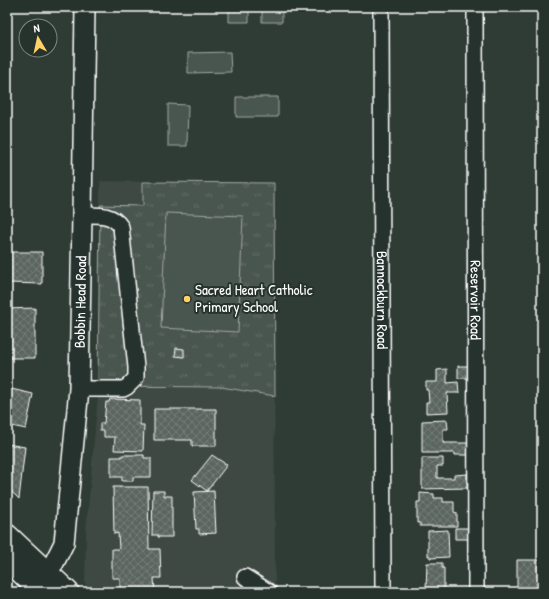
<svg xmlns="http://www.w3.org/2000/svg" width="549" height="599" viewBox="0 0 549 599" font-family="'Patrick Hand',sans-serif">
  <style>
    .built { fill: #3c4842 }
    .grass { fill: url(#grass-tufts); stroke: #a4aaa7 }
    .pitch { fill: #4a544f; stroke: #a4aaa7 }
    .building { fill: url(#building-cross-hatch); stroke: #fff }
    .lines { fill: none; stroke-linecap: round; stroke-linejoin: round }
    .minor-casing { stroke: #fff; stroke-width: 18 }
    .major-casing { stroke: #fff; stroke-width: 22 }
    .highway-casing { stroke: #fff; stroke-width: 24 }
    .minor { stroke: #26332d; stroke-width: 15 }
    .major { stroke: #26332d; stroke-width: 19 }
    .highway { stroke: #26332d; stroke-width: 21 }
    .poi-dot { fill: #ffd166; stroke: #26332d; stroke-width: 1.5 }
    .labels { text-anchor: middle; stroke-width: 4; stroke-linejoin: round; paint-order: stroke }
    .poi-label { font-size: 15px; fill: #fff; stroke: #26332d; text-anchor: start }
    .street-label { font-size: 15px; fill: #fff; stroke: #26332d }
  </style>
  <defs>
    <pattern id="grass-tufts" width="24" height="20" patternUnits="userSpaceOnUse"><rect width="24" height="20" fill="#4a544f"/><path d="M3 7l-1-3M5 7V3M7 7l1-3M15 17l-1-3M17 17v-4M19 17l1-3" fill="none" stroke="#656e69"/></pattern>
    <pattern id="building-cross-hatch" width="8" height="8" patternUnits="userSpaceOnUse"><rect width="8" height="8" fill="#5b6661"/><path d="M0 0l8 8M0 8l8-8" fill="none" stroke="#747d79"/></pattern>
  </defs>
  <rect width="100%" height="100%" fill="#2f3b35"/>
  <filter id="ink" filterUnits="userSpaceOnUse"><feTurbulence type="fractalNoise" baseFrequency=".025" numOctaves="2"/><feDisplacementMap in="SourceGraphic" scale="8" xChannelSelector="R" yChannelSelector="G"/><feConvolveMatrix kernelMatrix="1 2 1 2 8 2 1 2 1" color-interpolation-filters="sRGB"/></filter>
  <g filter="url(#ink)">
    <path class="built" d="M 100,181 L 274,183 L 275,592 L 95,592 L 85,584 L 86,531 L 98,394 Z"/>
    <path class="grass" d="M 143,182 L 274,183 L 275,396 L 221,387 L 98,386 L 100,205 L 143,206 Z"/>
    <path class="pitch" d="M 229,7 L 249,7 L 249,22 L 229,22 Z
      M 262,7 L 282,7 L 282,22 L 262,22 Z
      M 230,52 L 231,72 L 188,73 L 188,53 Z
      M 236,97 L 278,97 L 278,117 L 236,117 Z
      M 168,104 L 188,105 L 187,146 L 168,146 Z
      M 166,213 L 243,216 L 238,332 L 161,328 Z"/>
    <path class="building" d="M 7,252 L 42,252 L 42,284 L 7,283 Z
      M 35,308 L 35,358 L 7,358 L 7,309 Z
      M 176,348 L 184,349 L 184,357 L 175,356 Z
      M 458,366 L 469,366 L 469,378 L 458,378 Z
      M 447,369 L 447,383 L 458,382 L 459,393 L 447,393 L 448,412 L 426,413 L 426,402 L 429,402 L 428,390 L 426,390 L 426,382 L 437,382 L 437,370 Z
      M 7,388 L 33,394 L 26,429 L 7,425 Z
      M 110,399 L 140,400 L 140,425 L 144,425 L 143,451 L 114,450 L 115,437 L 104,437 L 104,431 L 100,431 L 100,423 L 104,423 L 106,402 L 109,402 Z
      M 154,409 L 216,409 L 216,446 L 192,446 L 192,440 L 154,440 Z
      M 447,420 L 448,429 L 443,429 L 443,443 L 469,443 L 469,455 L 455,455 L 455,453 L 422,453 L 422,421 Z
      M 7,444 L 25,447 L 19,499 L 7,487 Z
      M 122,455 L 144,455 L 144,458 L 151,458 L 151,477 L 133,477 L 133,481 L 122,481 L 122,477 L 111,477 L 111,457 L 122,457 Z
      M 212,455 L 227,465 L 207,491 L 192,480 Z
      M 422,458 L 443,458 L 443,466 L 437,466 L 437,478 L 454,478 L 454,475 L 467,474 L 467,488 L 422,489 Z
      M 113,487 L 148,487 L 149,549 L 160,549 L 161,578 L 154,578 L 155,592 L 120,592 L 120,578 L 112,578 L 112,549 L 119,549 L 118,533 L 114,534 Z
      M 153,491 L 164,491 L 164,496 L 172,496 L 172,537 L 158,537 L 158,535 L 152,535 Z
      M 214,491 L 216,533 L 199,534 L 199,529 L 196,529 L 194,492 Z
      M 420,493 L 434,494 L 434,498 L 443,498 L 443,502 L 454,502 L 454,512 L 457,513 L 457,526 L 420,526 L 420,523 L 417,523 L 417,502 L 420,502 Z
      M 455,528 L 469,528 L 469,539 L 455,539 Z
      M 448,530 L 449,557 L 430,558 L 430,556 L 428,556 L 428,531 Z
      M 517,560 L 542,560 L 542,592 L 517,592 Z
      M 427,563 L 442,563 L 442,568 L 444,568 L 444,592 L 429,592 L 429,589 L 426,589 Z"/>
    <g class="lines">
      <defs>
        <g id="minor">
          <path id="s1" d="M 381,7 L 383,592"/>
          <path id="s2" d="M 475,7 L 476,592"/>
          <path d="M 79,389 L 123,389 L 127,387 L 136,378 L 136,367 L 121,227 C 112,213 97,215 82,215"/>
          <path d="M 245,577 L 269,592"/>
        </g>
        <g id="major">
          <path id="s3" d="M 36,583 L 54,563 L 64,543 L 79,389 L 82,215 L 85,7"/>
        </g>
        <path id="highway" d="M 7,535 L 68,592
          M 7,559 L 41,592"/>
      </defs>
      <use href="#minor" class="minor-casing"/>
      <use href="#major" class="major-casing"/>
      <use href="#highway" class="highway-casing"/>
      <use href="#minor" class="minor"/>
      <use href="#major" class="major"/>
      <use href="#highway" class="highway"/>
    </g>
  </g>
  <circle class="poi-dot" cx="187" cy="299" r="4"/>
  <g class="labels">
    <g class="poi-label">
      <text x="195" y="295">Sacred Heart Catholic<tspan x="195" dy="17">Primary School</tspan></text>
    </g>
    <g class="street-label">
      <text dy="5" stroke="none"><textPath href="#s1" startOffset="293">Bannockburn Road</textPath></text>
      <text dy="5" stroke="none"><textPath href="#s2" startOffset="293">Reservoir Road</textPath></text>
      <text dy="5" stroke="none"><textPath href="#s3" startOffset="291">Bobbin Head Road</textPath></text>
    </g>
  </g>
  <rect width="549" height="599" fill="none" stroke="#26332d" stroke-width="24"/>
  <rect x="12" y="12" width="525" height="575" fill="none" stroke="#fff" stroke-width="1.5" filter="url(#ink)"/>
  <g transform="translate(38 38) rotate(351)"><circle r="19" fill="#26332d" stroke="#7d8581"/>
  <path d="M0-3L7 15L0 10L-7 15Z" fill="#ffd166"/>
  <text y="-6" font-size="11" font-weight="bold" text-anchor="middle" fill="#ffffff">N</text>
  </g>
</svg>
